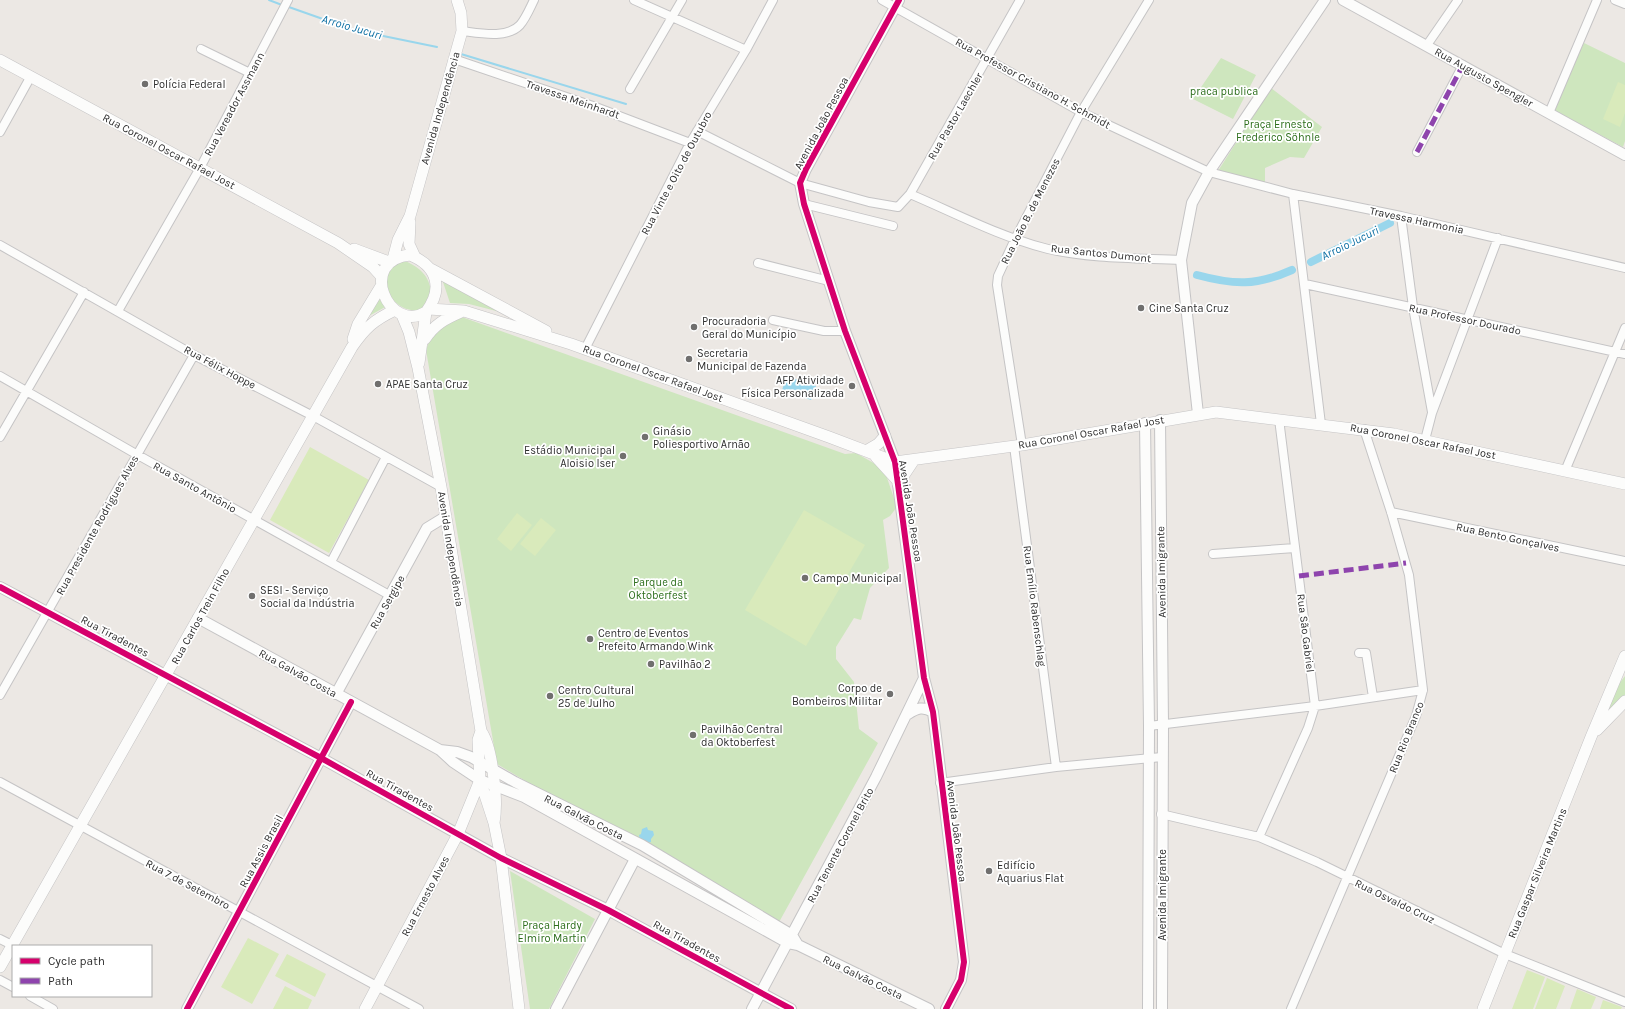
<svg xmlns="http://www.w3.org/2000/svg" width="1625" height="1009" viewBox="0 0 1625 1009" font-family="Karla,sans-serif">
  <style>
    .green { fill: #cee6be }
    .pitch { fill: #d9eabb }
    .water { fill: #99d6ec }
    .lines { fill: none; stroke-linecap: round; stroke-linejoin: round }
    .stream { stroke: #99d6ec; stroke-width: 2 }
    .canal { stroke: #99d6ec; stroke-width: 8 }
    .minor-casing { stroke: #c5c4c5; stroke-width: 10 }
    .tertiary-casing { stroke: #c5c4c5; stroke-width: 12 }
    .secondary-casing { stroke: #c5c4c5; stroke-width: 12 }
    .minor { stroke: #fcfcfb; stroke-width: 8 }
    .tertiary { stroke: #fcfcfb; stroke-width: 10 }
    .secondary { stroke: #fcfcfb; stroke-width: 11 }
    .quiet { stroke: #8e44ad; stroke-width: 5; stroke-dasharray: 10 5; stroke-linecap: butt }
    .cycleway-casing { stroke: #fff; stroke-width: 8 }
    .cycleway { stroke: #d6006c; stroke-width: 6 }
    .poi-dot { fill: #706f6e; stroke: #fff; stroke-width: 1.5 }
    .labels { text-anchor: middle; stroke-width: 3.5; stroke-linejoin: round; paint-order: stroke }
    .street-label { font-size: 11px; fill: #2e2e2e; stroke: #fff }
    .poi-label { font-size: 11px; fill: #2e2e2e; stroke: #fff; text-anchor: start }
    .park-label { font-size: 11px; fill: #2c6e1b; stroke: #fff }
    .water-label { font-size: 12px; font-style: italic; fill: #0d6fa3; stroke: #fff }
  </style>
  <rect width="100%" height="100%" fill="#ece8e4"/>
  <path class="green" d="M 1584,43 L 1625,63 L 1625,141 L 1623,147 L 1552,109 Z
    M 1221,58 L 1256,75 L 1233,119 L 1193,99 Z
    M 1271,88 L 1322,127 L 1304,158 L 1290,157 L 1265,168 L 1265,183 L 1218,171 Z
    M 405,261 C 422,268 432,279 431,298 L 419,311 C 394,311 379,289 391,266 Z
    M 442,279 L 504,313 L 469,304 L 450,303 Z
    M 376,297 L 387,306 L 367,317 Z
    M 459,316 L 845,454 L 856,453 L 884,469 L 897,507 L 890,516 L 883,520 L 889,568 L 870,588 L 861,620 L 854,618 L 836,647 L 836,659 L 854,682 L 859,729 L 878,743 L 778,924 L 559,801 L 497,764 L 426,350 L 432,334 Z
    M 1625,676 L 1625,699 L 1604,716 L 1618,685 Z
    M 510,871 L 595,919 L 549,1009 L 530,1009 Z"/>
  <path class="pitch" d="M 1618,82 L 1625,85 L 1625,113 L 1620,127 L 1603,119 Z
    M 310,447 L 369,480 L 329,553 L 270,520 Z
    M 804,510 L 865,545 L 806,646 L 745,610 Z
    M 517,513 L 532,525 L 511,551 L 497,539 Z
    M 541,518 L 556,530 L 535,556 L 520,544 Z
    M 248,938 L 279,954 L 252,1004 L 221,987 Z
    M 287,954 L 326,974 L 315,997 L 275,976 Z
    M 1527,970 L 1545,977 L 1533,1009 L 1512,1009 Z
    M 1547,978 L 1565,986 L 1556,1009 L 1535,1009 Z
    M 285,986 L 312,1000 L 308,1009 L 273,1009 Z
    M 1577,989 L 1596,997 L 1591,1009 L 1570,1009 Z
    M 1603,1000 L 1622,1007 L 1621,1009 L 1600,1009 Z"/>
  <path class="water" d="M 787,376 L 816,386 L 811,400 L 782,390 Z
    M 647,827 L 648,830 L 653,831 L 654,835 L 651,839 L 651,842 L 646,843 L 645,840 L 640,840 L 639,835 L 641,834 L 642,829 Z"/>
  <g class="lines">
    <path class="stream" d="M 269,0 L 282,5
      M 286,6 L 354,30 L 437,47
      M 461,54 L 626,104"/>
    <path class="canal" d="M 1311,262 L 1390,223
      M 1197,275 C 1234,285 1256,286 1292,270"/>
    <defs>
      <path id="minor" d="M 634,0 L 746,50
        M 882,0 L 1081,112 L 1209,172 L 1293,194 L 1401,216 L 1625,268
        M 1615,0 L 1625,4
        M 462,31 C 479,33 507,39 520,25 C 526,18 530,8 534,0
        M 1427,45 L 1458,0
        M 201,49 L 250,73
        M 454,59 L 593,106 L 690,143
        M 630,89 L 682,0
        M 1549,113 L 1597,0
        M 697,131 L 800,183 L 869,202 L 898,207 L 910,194 L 1020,0
        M 0,132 L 31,76
        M 1417,152 L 1463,65
        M 910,194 C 955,213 1000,237 1048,249 C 1091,259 1138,258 1181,260
        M 1293,194 L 1321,424
        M 804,204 L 893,226
        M 1401,216 L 1413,307 L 1432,412
        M 0,245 L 194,355 L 313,416 L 441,487
        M 758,263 L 829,281
        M 1305,284 L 1625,354
        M 118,311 L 200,168 L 288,0
        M 773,320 L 824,331 L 845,331
        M 585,349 L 690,143 L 746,50 L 773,0
        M 0,376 L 136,454 L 391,596
        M 0,437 L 84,292
        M 1425,440 L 1432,413 L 1498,238
        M 1022,445 L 997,285 L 998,276 L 1015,239 L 1081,112 L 1149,0
        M 1014,446 L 1056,767
        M 1565,471 L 1625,328
        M 1391,512 L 1625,561
        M 1213,554 L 1295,548
        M 331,562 L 386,457
        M 1359,653 L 1366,653 L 1373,697
        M 0,695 L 194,355
        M 1149,726 L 1315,706 L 1423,690
        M 0,782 L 419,1009
        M 940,783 L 1056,767 L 1162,757
        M 1161,814 L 1259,837 L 1317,862 L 1505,954 L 1625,1002
        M 1259,837 L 1308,728 L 1315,706 L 1279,419
        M 0,939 L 12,945
        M 0,980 L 13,987
        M 30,996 L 53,1009
        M 1291,1009 L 1416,716 L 1423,690 L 1409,575 L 1391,512 L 1364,429"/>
      <path id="tertiary" d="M 899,0 L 806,169 L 800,183 L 804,204 L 845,331 L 895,462 L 924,678 L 933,712 L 964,962 L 961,980 L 946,1009
        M 1343,0 L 1625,155
        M 1198,414 L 1181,260 L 1192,203 L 1209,172 L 1325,0
        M 1160,420 L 1163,724 L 1162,1009
        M 1145,423 L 1149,726 L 1148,1009
        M 0,587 L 321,758 L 501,858 L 608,910 L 791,1009
        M 198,618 L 440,750 L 453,762 L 480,780 L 524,797 L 788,943 L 798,945 L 929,1009
        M 336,694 L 427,528 L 445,517
        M 908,714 C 917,708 923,706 933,712
        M 440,750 L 457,752 L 471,757 L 515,782 L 642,845 L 792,935 L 798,945
        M 187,1009 L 351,702
        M 556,1009 L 635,859
        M 752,1009 L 876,777 L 924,678"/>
      <path id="secondary" d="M 0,60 L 338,243 L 373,267 L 382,277
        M 410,222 L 409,244 L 415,257
        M 354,249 L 389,262
        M 410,255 C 437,266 444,288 426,312 C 389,335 356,260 410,255 Z
        M 393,259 L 398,240 L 410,216 L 462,31 L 461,13 L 457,0
        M 431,269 L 546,331
        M 428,309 L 464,311 L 571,344 L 829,437 L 895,462 L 1022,445 L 1216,412 L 1394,434 L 1625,484
        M 402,315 L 409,332 L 418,368 L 441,487 L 481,731 C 493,748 498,802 494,823
        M 353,339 L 358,324 L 381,286
        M 425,339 C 435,324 445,319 461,312
        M 419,363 L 426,312
        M 866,451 L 878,444 L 885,436
        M 876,457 L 897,480
        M 898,484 L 914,460
        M 1597,730 L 1625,701
        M 481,731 L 478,740 L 480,780 L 494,823 L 501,858 L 519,1009
        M 0,967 L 352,347 C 365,328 374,320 395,310
        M 365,1009 L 458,834 L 480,780
        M 1483,1009 L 1591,737 L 1625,656"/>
    </defs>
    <use href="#minor" class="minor-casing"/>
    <use href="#tertiary" class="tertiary-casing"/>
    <use href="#secondary" class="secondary-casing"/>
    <use href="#minor" class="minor"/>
    <use href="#tertiary" class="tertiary"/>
    <use href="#secondary" class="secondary"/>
    <path class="quiet" d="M 1417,152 L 1463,65
      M 1299,576 L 1406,563"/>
    <defs>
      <path id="cycleway" d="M 899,0 L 806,169 L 800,183 L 804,204 L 845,331 L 895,462 L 924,678 L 933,712 L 964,962 L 961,980 L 946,1009
        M 0,587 L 321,758 L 501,858 L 608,910 L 791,1009
        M 187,1009 L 351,702"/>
    </defs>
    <use href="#cycleway" class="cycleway-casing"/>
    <use href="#cycleway" class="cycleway"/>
  </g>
  <g class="poi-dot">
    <circle cx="145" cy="84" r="4"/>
    <circle cx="1141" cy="308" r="4"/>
    <circle cx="694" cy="327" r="4"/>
    <circle cx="689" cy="359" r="4"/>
    <circle cx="378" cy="384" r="4"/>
    <circle cx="852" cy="386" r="4"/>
    <circle cx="645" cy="437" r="4"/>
    <circle cx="623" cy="456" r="4"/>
    <circle cx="805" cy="578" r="4"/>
    <circle cx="252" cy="596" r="4"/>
    <circle cx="590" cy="639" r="4"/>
    <circle cx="651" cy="664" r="4"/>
    <circle cx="890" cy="694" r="4"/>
    <circle cx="550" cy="696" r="4"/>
    <circle cx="693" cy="735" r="4"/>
    <circle cx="989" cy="871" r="4"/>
  </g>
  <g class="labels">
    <g class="street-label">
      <text transform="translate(1484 77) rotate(29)" y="4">Rua Augusto Spengler</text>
      <text transform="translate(1033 83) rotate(29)" y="4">Rua Professor Cristiano H. Schmidt</text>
      <text transform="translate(573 99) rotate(19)" y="4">Travessa Meinhardt</text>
      <text transform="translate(234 104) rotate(-62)" y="4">Rua Vereador Assmann</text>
      <text transform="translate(440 108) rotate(-74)" y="4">Avenida Independência</text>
      <text transform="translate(955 116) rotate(-60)" y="4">Rua Pastor Laechler</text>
      <text transform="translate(821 123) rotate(-62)" y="4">Avenida João Pessoa</text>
      <text transform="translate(169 151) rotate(28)" y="4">Rua Coronel Oscar Rafael Jost</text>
      <text transform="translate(676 173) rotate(-62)" y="4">Rua Vinte e Oito de Outubro</text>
      <text transform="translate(1030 211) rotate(-63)" y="4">Rua João B. de Menezes</text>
      <text transform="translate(1417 220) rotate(12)" y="4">Travessa Harmonia</text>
      <text transform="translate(1101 253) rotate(6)" y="4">Rua Santos Dumont</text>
      <text transform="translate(1465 319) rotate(12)" y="4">Rua Professor Dourado</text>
      <text transform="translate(220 367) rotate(28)" y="4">Rua Félix Hoppe</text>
      <text transform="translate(653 373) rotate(20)" y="4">Rua Coronel Oscar Rafael Jost</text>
      <text transform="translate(1091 432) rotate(-10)" y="4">Rua Coronel Oscar Rafael Jost</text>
      <text transform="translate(1423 441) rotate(11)" y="4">Rua Coronel Oscar Rafael Jost</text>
      <text transform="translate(195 487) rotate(29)" y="4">Rua Santo Antônio</text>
      <text transform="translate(911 511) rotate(81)" y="4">Avenida João Pessoa</text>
      <text transform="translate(97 525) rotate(-61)" y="4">Rua Presidente Rodrigues Alves</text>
      <text transform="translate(1508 537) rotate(12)" y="4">Rua Bento Gonçalves</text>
      <text transform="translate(451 549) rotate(81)" y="4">Avenida Independência</text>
      <text transform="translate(1161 572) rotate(-91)" y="4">Avenida Imigrante</text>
      <text transform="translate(387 602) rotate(-61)" y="4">Rua Sergipe</text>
      <text transform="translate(1035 606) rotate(83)" y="4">Rua Emílio Rabenschlag</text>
      <text transform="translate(200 616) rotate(-61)" y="4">Rua Carlos Trein Filho</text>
      <text transform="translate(1306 633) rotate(83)" y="4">Rua São Gabriel</text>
      <text transform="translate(115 636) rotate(28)" y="4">Rua Tiradentes</text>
      <text transform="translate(298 673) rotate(29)" y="4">Rua Galvão Costa</text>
      <text transform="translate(1406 737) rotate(-68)" y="4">Rua Rio Branco</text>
      <text transform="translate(400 790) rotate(29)" y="4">Rua Tiradentes</text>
      <text transform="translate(584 817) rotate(27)" y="4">Rua Galvão Costa</text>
      <text transform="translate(957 831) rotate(83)" y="4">Avenida João Pessoa</text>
      <text transform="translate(840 845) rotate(-62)" y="4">Rua Tenente Coronel Brito</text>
      <text transform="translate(261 851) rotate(-62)" y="4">Rua Assis Brasil</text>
      <text transform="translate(1537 873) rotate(-68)" y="4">Rua Gaspar Silveira Martins</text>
      <text transform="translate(188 884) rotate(28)" y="4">Rua 7 de Setembro</text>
      <text transform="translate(1162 895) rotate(-90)" y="4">Avenida Imigrante</text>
      <text transform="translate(425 896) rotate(-62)" y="4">Rua Ernesto Alves</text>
      <text transform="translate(1395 901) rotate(26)" y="4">Rua Osvaldo Cruz</text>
      <text transform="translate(687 941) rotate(29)" y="4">Rua Tiradentes</text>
      <text transform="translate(863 977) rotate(26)" y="4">Rua Galvão Costa</text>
    </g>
    <g class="poi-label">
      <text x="153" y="88">Polícia Federal</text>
      <text x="1149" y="312">Cine Santa Cruz</text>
      <text x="702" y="325">Procuradoria<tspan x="702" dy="13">Geral do Município</tspan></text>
      <text x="697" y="357">Secretaria<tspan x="697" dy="13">Municipal de Fazenda</tspan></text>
      <text x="844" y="384" text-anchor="end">AFP Atividade<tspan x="844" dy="13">Física Personalizada</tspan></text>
      <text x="386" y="388">APAE Santa Cruz</text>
      <text x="653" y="435">Ginásio<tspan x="653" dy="13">Poliesportivo Arnão</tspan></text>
      <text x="615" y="454" text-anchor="end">Estádio Municipal<tspan x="615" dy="13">Aloisio Iser</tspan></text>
      <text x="813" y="582">Campo Municipal</text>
      <text x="260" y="594">SESI - Serviço<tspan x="260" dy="13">Social da Indústria</tspan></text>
      <text x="598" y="637">Centro de Eventos<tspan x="598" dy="13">Prefeito Armando Wink</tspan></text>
      <text x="659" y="668">Pavilhão 2</text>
      <text x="882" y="692" text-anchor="end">Corpo de<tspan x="882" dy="13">Bombeiros Militar</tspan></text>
      <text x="558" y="694">Centro Cultural<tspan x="558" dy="13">25 de Julho</tspan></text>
      <text x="701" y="733">Pavilhão Central<tspan x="701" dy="13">da Oktoberfest</tspan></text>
      <text x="997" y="869">Edifício<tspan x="997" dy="13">Aquarius Flat</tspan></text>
    </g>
    <g class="park-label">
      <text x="1224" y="95">praca publica</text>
      <text x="1278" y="128">Praça Ernesto<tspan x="1278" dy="13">Frederico Söhnle</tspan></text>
      <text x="658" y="586">Parque da<tspan x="658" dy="13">Oktoberfest</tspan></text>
      <text x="552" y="929">Praça Hardy<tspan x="552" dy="13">Elmiro Martin</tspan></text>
    </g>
    <g class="water-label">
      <text transform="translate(352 27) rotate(16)" y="4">Arroio Jucuri</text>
      <text transform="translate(1350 243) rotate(-26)" y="4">Arroio Jucuri</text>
    </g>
  </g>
  <rect x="12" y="945" width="140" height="52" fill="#ffffff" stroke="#ababab"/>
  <rect x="20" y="958" width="20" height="6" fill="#d6006c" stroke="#ababab"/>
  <text x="48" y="965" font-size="12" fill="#2e2e2e">Cycle path</text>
  <rect x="20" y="978" width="20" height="6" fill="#8e44ad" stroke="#ababab"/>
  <text x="48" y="985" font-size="12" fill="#2e2e2e">Path</text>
</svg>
